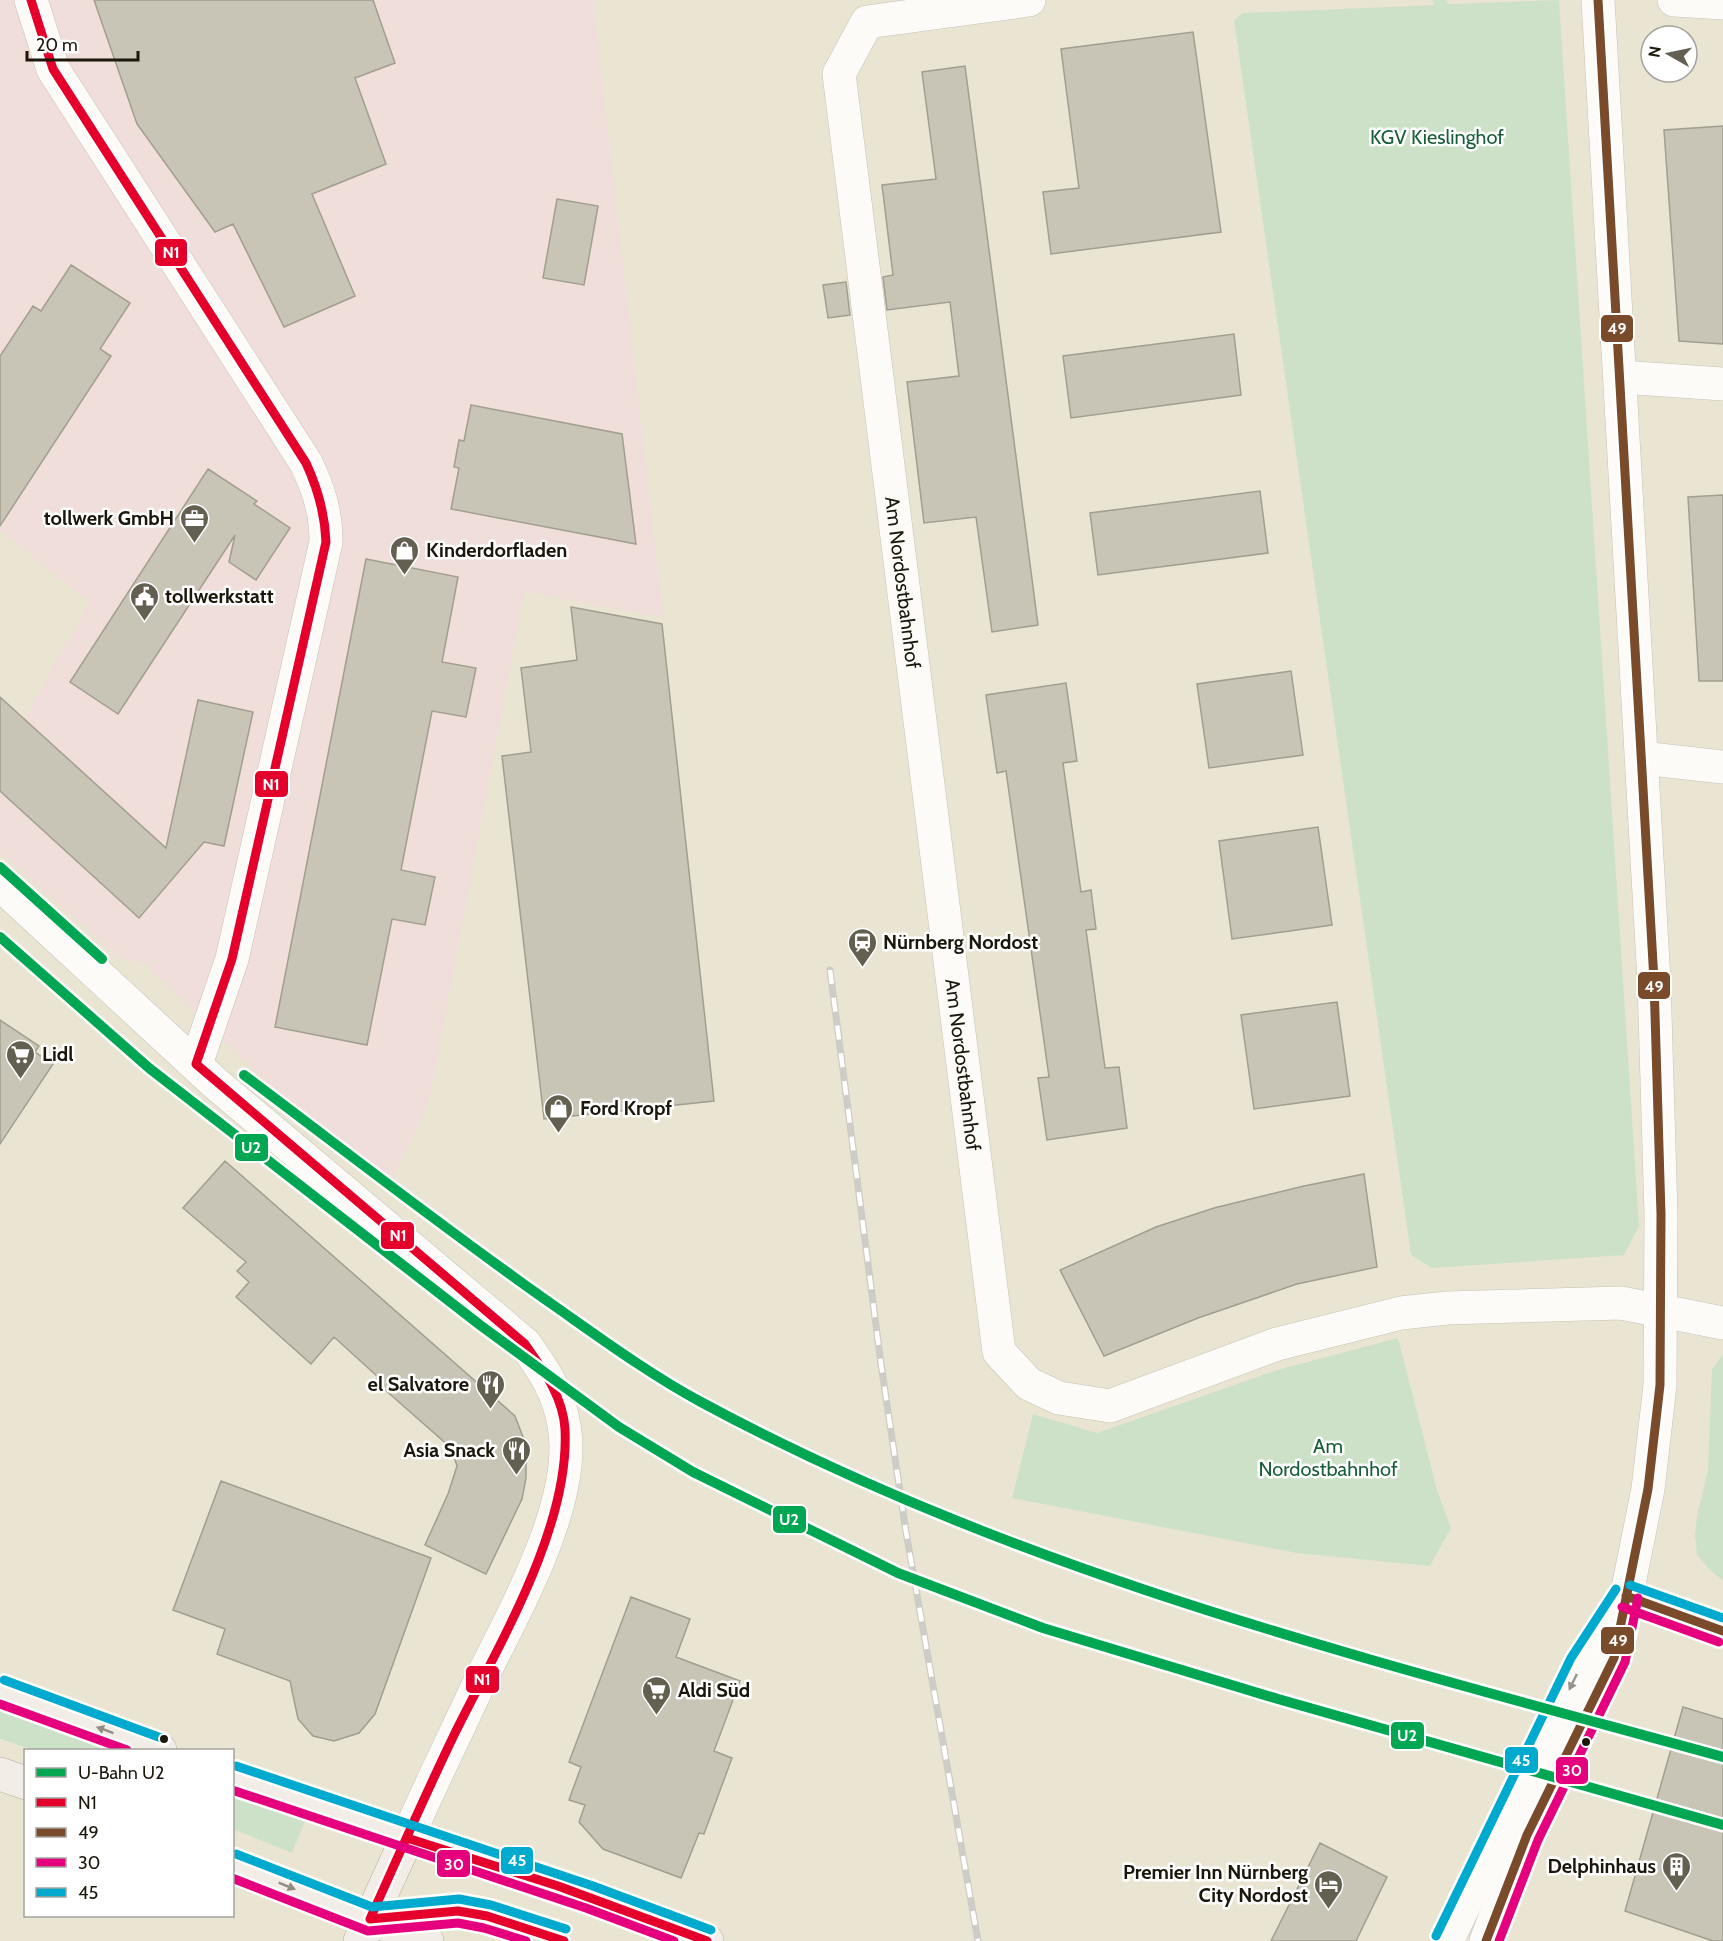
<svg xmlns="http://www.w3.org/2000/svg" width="1723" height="1941" viewBox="0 0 1723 1941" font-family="Cabin,sans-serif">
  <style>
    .industrial { fill: #efded9 }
    .green { fill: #cde1c9 }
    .building { fill: #c8c4b6; stroke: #a29e90; stroke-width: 1.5 }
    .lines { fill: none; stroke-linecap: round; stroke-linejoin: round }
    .minor-casing { stroke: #c6c2b5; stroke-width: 34 }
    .major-casing { stroke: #b7ac9c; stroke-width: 34 }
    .minor { stroke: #fcfbf8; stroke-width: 33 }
    .major { stroke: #f2ede6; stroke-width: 33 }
    .rail-casing { stroke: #cdccc6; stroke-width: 7 }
    .rail { stroke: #fff; stroke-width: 4.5; stroke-dasharray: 14; stroke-linecap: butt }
    .bus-1-casing { stroke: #fff; stroke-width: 14 }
    .bus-2-casing { stroke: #fff; stroke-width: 14 }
    .bus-3-casing { stroke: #fff; stroke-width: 14 }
    .bus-4-casing { stroke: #fff; stroke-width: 14 }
    .bus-1 { stroke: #e4002b; stroke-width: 9 }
    .bus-2 { stroke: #7a4b2a; stroke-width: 9 }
    .bus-3 { stroke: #e5007d; stroke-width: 9 }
    .bus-4 { stroke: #00a9ce; stroke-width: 9 }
    .metro-1-casing { stroke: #fff; stroke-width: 15 }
    .metro-1 { stroke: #00a651; stroke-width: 10 }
    .oneway { fill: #97948d }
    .oneway2 { fill: #918d83 }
    .bus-dot { fill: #1b170b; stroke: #fff; stroke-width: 2 }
    .labels { text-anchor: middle; stroke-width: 5; stroke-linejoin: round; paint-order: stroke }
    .park-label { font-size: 20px; fill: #185e37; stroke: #fff }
    .poi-label { font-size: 20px; font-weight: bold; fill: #1b170b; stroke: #fff; text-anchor: start }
    .street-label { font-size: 20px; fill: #1b170b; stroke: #fff }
    .line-badge { stroke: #fff; stroke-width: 2 }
    .badge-label { font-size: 16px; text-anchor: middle; font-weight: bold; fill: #fff }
  </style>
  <rect width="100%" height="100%" fill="#eae5d3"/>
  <path class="industrial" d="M 0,0 L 593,0 L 663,617 L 524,592 L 429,1102 L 389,1184 L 267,1083 L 145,964 L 122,959 L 0,853 L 0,745 L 24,719 L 89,602 L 0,531 Z"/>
  <path class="green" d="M 1432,0 L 1446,0 L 1449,4 L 1559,0 L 1639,1226 L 1624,1255 L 1432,1268 L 1411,1255 L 1234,20 L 1243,13 L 1435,5 Z
    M 1398,1338 L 1437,1490 L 1451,1528 L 1430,1566 L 1297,1553 L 1012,1498 L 1033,1414 L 1097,1433 L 1277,1370 Z
    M 1723,1354 L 1723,1581 L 1709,1569 L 1697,1555 L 1695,1535 L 1697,1516 L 1708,1470 L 1712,1369 Z
    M 0,1703 L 124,1750 L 33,1750 L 0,1739 Z
    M 232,1791 L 306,1819 L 292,1853 L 233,1829 Z"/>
  <path class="building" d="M 94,0 L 373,0 L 395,63 L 355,78 L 386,164 L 312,194 L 355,296 L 284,327 L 233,224 L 215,232 L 137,124 Z
    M 1193,32 L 1221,232 L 1051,254 L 1043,192 L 1079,188 L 1061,49 Z
    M 965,66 L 1038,625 L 992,632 L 976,517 L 924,523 L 907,382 L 959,376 L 950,302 L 887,310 L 883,277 L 893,275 L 882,185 L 936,179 L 922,72 Z
    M 1723,126 L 1723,344 L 1679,341 L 1664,130 Z
    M 557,199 L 598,206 L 584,285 L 543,278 Z
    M 71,265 L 130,303 L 100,349 L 111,356 L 0,526 L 0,356 L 33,306 L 41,311 Z
    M 846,282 L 850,315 L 828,318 L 823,285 Z
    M 1234,334 L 1241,395 L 1071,418 L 1063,356 Z
    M 471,405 L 622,434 L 636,544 L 451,509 L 459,468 L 454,467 L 459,440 L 464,441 Z
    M 208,469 L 257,501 L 254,504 L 290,528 L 256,580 L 229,562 L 235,535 L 118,714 L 70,682 Z
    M 1260,491 L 1268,553 L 1098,575 L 1090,513 Z
    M 1723,495 L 1723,681 L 1699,681 L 1688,497 Z
    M 366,559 L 458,577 L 442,662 L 476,668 L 466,717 L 432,711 L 401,870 L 435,877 L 425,925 L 392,919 L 367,1045 L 275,1027 Z
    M 571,607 L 662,624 L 714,1101 L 544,1119 L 502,756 L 531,752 L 521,668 L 577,660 Z
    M 1291,671 L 1303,755 L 1209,768 L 1197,684 Z
    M 1066,683 L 1077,761 L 1063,763 L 1081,892 L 1091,890 L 1096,929 L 1086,930 L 1105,1068 L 1119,1067 L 1127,1128 L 1047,1140 L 1038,1078 L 1049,1077 L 1006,771 L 997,773 L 986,695 Z
    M 0,697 L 166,848 L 198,700 L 253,712 L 224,846 L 204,842 L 139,918 L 0,791 Z
    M 1318,827 L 1332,925 L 1232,939 L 1219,841 Z
    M 1337,1002 L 1350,1096 L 1254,1109 L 1241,1015 Z
    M 0,1020 L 39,1046 L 35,1052 L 53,1064 L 0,1144 Z
    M 225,1161 L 515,1416 L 526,1445 L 526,1478 L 522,1499 L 486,1574 L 425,1545 L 448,1494 L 457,1466 L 451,1448 L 375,1381 L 378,1377 L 334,1337 L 311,1364 L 236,1297 L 249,1282 L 237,1271 L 246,1262 L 183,1208 Z
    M 1364,1174 L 1377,1267 L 1297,1284 L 1198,1318 L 1104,1356 L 1060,1270 L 1156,1227 L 1214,1208 L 1304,1186 Z
    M 221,1481 L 431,1558 L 375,1714 L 359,1733 L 334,1741 L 313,1736 L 298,1719 L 290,1681 L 217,1654 L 225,1629 L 173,1610 Z
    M 631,1597 L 690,1619 L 676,1657 L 740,1681 L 714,1751 L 732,1758 L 704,1834 L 699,1833 L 681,1878 L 603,1849 L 579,1822 L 585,1805 L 569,1800 L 581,1767 L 569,1762 Z
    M 1683,1707 L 1723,1719 L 1723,1941 L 1713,1941 L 1625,1911 Z
    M 1320,1843 L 1387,1877 L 1356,1941 L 1271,1941 Z"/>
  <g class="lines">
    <defs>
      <g id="minor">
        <path d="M 31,0 L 53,69 L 306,463 C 319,490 326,512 326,542 L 232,959 L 196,1064"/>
        <path id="s1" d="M 1029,0 L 867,22 L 839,74 L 999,1352 L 1029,1384 L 1059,1398 L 1110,1406 L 1277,1344 L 1401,1313 L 1447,1308 L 1621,1303 L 1723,1323"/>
        <path d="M 1674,0 L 1723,3"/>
        <path d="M 1621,377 L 1723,384"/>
        <path d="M 1642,758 L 1723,767"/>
        <path d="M 0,884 L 215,1083 L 525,1344 C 544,1371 558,1391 564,1425 C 578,1500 515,1610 482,1677 C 457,1731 431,1784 407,1838"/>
        <path d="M 1626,1596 L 1723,1631"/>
        <path d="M 1447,1941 L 1582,1663 L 1618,1608"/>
        <path d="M 1486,1941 L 1527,1835 L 1614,1658 L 1648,1489 L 1660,1385 L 1661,1214 L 1654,981 L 1598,0"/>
      </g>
      <path id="major" d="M 0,1691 L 160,1750
        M 0,1774 L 26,1783
        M 232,1777 C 389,1836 552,1878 707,1941
        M 232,1865 L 427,1941
        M 360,1941 L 407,1838"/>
    </defs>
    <use href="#minor" class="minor-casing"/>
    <use href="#major" class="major-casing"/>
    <use href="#minor" class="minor"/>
    <use href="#major" class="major"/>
    <defs>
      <path id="rail" d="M 830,970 L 881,1364 L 906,1532 L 978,1941"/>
    </defs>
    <use href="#rail" class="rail-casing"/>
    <use href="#rail" class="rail"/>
    <defs>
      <path id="bus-1" d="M 31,0 L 53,69 L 306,463 C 318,489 325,514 326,542 L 232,959 L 196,1064
        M 196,1064 L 525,1344 C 543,1370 563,1396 565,1429 C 570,1528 498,1646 455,1733 C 425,1795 398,1857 370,1919
        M 407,1838 L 558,1886 L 707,1941
        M 370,1919 L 458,1911 L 487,1916 L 564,1941"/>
      <path id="bus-2" d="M 1626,1596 L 1723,1631
        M 1486,1941 L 1527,1835 L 1614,1658 L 1648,1489 L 1660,1385 L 1661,1214 L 1654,981 L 1598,0"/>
      <path id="bus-3" d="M 1622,1607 L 1719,1642
        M 0,1704 L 127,1750
        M 232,1790 L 586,1908 L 674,1941
        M 232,1878 L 368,1931 L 458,1923 L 484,1928 L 526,1941
        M 1499,1941 L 1538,1840 L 1625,1662 L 1638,1598"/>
      <path id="bus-4" d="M 1630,1585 L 1723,1618
        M 4,1680 L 164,1739
        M 236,1766 L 593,1886 L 711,1930
        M 236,1854 L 372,1907 L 459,1899 L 491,1905 L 566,1929
        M 1436,1936 L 1571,1658 L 1616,1589"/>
    </defs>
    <use href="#bus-1" class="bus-1-casing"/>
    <use href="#bus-2" class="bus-2-casing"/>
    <use href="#bus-3" class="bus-3-casing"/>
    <use href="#bus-4" class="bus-4-casing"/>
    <use href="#bus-1" class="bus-1"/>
    <use href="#bus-2" class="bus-2"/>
    <use href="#bus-3" class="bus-3"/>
    <use href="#bus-4" class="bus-4"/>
    <defs>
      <path id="metro-1" d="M 0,867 L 102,959
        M 0,937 L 149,1068 L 480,1325 L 619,1427 L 693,1472 L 898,1573 L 1043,1628 L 1278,1699 L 1723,1825
        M 244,1075 C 348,1153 450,1233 556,1307 C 603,1340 651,1375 701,1402 C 1021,1575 1375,1661 1723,1757"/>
    </defs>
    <use href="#metro-1" class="metro-1-casing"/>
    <use href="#metro-1" class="metro-1"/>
  </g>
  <defs><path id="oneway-solid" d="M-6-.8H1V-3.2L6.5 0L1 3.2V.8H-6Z" transform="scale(1.5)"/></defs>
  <use class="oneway" href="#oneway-solid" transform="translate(1573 1682) rotate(116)"/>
  <g class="oneway2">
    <use href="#oneway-solid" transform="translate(105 1730) rotate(-160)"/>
    <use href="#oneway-solid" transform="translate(287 1886) rotate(22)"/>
  </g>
  <defs>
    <symbol id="office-pin" viewBox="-11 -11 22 30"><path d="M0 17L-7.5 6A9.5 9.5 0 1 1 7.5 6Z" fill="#635f51" stroke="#fff"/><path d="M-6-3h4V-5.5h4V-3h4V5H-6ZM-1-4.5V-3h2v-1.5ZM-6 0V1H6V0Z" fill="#fff"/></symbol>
    <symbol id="shop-pin" viewBox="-11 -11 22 30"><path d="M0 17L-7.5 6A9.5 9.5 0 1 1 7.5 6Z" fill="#635f51" stroke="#fff"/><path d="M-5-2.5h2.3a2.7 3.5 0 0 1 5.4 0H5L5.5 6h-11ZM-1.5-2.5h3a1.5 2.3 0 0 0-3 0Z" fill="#fff"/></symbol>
    <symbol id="civic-pin" viewBox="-11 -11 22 30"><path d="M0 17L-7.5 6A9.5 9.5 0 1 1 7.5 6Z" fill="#635f51" stroke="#fff"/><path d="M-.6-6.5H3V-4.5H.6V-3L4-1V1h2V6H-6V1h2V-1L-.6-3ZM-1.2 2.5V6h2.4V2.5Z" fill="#fff"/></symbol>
    <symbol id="station-pin" viewBox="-11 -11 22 30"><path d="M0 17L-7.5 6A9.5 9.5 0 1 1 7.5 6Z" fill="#635f51" stroke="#fff"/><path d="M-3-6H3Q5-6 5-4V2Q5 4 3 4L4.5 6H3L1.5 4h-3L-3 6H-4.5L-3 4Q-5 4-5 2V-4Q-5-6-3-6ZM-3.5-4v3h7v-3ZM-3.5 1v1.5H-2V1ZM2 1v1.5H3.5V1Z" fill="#fff"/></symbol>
    <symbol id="supermarket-pin" viewBox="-11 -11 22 30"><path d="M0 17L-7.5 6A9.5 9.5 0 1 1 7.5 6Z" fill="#635f51" stroke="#fff"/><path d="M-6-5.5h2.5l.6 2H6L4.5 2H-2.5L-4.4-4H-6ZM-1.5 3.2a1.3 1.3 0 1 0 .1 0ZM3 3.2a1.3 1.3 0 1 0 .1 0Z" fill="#fff"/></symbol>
    <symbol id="restaurant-pin" viewBox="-11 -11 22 30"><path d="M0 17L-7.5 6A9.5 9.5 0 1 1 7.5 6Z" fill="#635f51" stroke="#fff"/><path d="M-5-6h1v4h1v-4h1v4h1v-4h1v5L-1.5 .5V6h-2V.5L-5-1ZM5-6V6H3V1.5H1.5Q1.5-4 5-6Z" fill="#fff"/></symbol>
    <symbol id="building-pin" viewBox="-11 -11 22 30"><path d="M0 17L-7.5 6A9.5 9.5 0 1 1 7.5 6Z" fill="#635f51" stroke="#fff"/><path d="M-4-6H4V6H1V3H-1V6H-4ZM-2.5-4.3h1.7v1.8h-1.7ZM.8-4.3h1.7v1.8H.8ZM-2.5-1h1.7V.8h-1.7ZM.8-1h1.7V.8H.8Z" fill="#fff"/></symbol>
    <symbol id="hotel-pin" viewBox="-11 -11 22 30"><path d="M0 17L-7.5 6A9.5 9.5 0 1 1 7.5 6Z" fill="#635f51" stroke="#fff"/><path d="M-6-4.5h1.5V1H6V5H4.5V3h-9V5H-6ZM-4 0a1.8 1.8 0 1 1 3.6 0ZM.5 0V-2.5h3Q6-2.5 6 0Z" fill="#fff"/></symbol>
  </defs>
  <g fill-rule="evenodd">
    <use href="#office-pin" x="178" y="502" width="33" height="45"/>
    <use href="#shop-pin" x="388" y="534" width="33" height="45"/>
    <use href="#civic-pin" x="128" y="580" width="33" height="45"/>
    <use href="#station-pin" x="846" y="926" width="33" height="45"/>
    <use href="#supermarket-pin" x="4" y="1038" width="33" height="45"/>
    <use href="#shop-pin" x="542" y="1092" width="33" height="45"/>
    <use href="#restaurant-pin" x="474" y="1368" width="33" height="45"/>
    <use href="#restaurant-pin" x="500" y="1434" width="33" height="45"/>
    <use href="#supermarket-pin" x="640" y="1674" width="33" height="45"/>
    <use href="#building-pin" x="1660" y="1850" width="33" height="45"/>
    <use href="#hotel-pin" x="1312" y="1868" width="33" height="45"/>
  </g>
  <g class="bus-dot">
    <circle cx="164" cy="1739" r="5"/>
    <circle cx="1586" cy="1742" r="5"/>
  </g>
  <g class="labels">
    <g class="park-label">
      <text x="1437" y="144">KGV Kieslinghof</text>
      <text x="1328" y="1453">Am<tspan x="1328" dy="23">Nordostbahnhof</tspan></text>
    </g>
    <g class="poi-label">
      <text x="174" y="525" text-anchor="end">tollwerk GmbH</text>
      <text x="426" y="557">Kinderdorfladen</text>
      <text x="165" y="603">tollwerkstatt</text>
      <text x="883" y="949">Nürnberg Nordost</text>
      <text x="42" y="1061">Lidl</text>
      <text x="580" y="1115">Ford Kropf</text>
      <text x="469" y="1391" text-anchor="end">el Salvatore</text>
      <text x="495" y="1457" text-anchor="end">Asia Snack</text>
      <text x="678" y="1697">Aldi Süd</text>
      <text x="1656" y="1873" text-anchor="end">Delphinhaus</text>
      <text x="1308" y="1879" text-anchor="end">Premier Inn Nürnberg<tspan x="1308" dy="23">City Nordost</tspan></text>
    </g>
    <g class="street-label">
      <text dy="7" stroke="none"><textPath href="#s1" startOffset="735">Am Nordostbahnhof</textPath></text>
      <text dy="7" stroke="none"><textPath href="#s1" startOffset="1221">Am Nordostbahnhof</textPath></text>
    </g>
  </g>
  <g class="line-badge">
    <rect x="154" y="238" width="34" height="29" rx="6" fill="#e4002b"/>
    <rect x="1600" y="314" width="34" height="29" rx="6" fill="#7a4b2a"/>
    <rect x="254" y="770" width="35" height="28" rx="6" fill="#e4002b"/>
    <rect x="1637" y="971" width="34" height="29" rx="6" fill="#7a4b2a"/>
    <rect x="234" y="1133" width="35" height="29" rx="6" fill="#00a651"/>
    <rect x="380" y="1221" width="35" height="29" rx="6" fill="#e4002b"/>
    <rect x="772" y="1505" width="35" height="29" rx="6" fill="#00a651"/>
    <rect x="1600" y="1626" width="35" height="29" rx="6" fill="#7a4b2a"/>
    <rect x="465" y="1665" width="35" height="29" rx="6" fill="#e4002b"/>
    <rect x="1390" y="1721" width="35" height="29" rx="6" fill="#00a651"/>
    <rect x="1504" y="1746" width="35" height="28" rx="6" fill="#00a9ce"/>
    <rect x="1555" y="1756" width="34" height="29" rx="6" fill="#e5007d"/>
    <rect x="500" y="1846" width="34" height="29" rx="6" fill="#00a9ce"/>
    <rect x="436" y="1849" width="35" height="29" rx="6" fill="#e5007d"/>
  </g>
  <g class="badge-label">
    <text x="171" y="258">N1</text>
    <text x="1617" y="334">49</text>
    <text x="271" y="790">N1</text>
    <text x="1654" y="992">49</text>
    <text x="251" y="1153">U2</text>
    <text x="398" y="1241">N1</text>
    <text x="789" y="1525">U2</text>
    <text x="1618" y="1646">49</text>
    <text x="482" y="1685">N1</text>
    <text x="1407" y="1741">U2</text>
    <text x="1521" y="1766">45</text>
    <text x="1572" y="1776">30</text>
    <text x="517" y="1866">45</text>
    <text x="454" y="1870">30</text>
  </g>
  <rect x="24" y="1749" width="210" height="168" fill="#ffffff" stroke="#a4a29d" stroke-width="1.5"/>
  <rect x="36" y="1768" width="30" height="9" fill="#00a651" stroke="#a4a29d" stroke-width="1.5"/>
  <text x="78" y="1779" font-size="18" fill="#1b170b">U-Bahn U2</text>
  <rect x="36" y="1798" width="30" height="9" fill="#e4002b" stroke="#a4a29d" stroke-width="1.5"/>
  <text x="78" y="1809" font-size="18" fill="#1b170b">N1</text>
  <rect x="36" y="1828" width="30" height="9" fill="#7a4b2a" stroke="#a4a29d" stroke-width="1.5"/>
  <text x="78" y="1839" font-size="18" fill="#1b170b">49</text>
  <rect x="36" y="1858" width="30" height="9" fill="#e5007d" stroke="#a4a29d" stroke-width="1.5"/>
  <text x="78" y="1869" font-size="18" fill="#1b170b">30</text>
  <rect x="36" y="1888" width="30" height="9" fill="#00a9ce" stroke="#a4a29d" stroke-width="1.5"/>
  <text x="78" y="1899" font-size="18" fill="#1b170b">45</text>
  <g transform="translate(1669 54) rotate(279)"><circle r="28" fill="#ffffff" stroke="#a4a29d" stroke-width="1.5"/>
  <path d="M0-4.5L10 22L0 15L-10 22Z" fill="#635f51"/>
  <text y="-9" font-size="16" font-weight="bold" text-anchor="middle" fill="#1b170b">N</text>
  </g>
  <path d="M27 51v9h111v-9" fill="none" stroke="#1b170b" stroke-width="3"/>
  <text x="36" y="51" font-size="18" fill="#1b170b" stroke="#ffffff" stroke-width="4.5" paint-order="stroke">20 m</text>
</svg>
